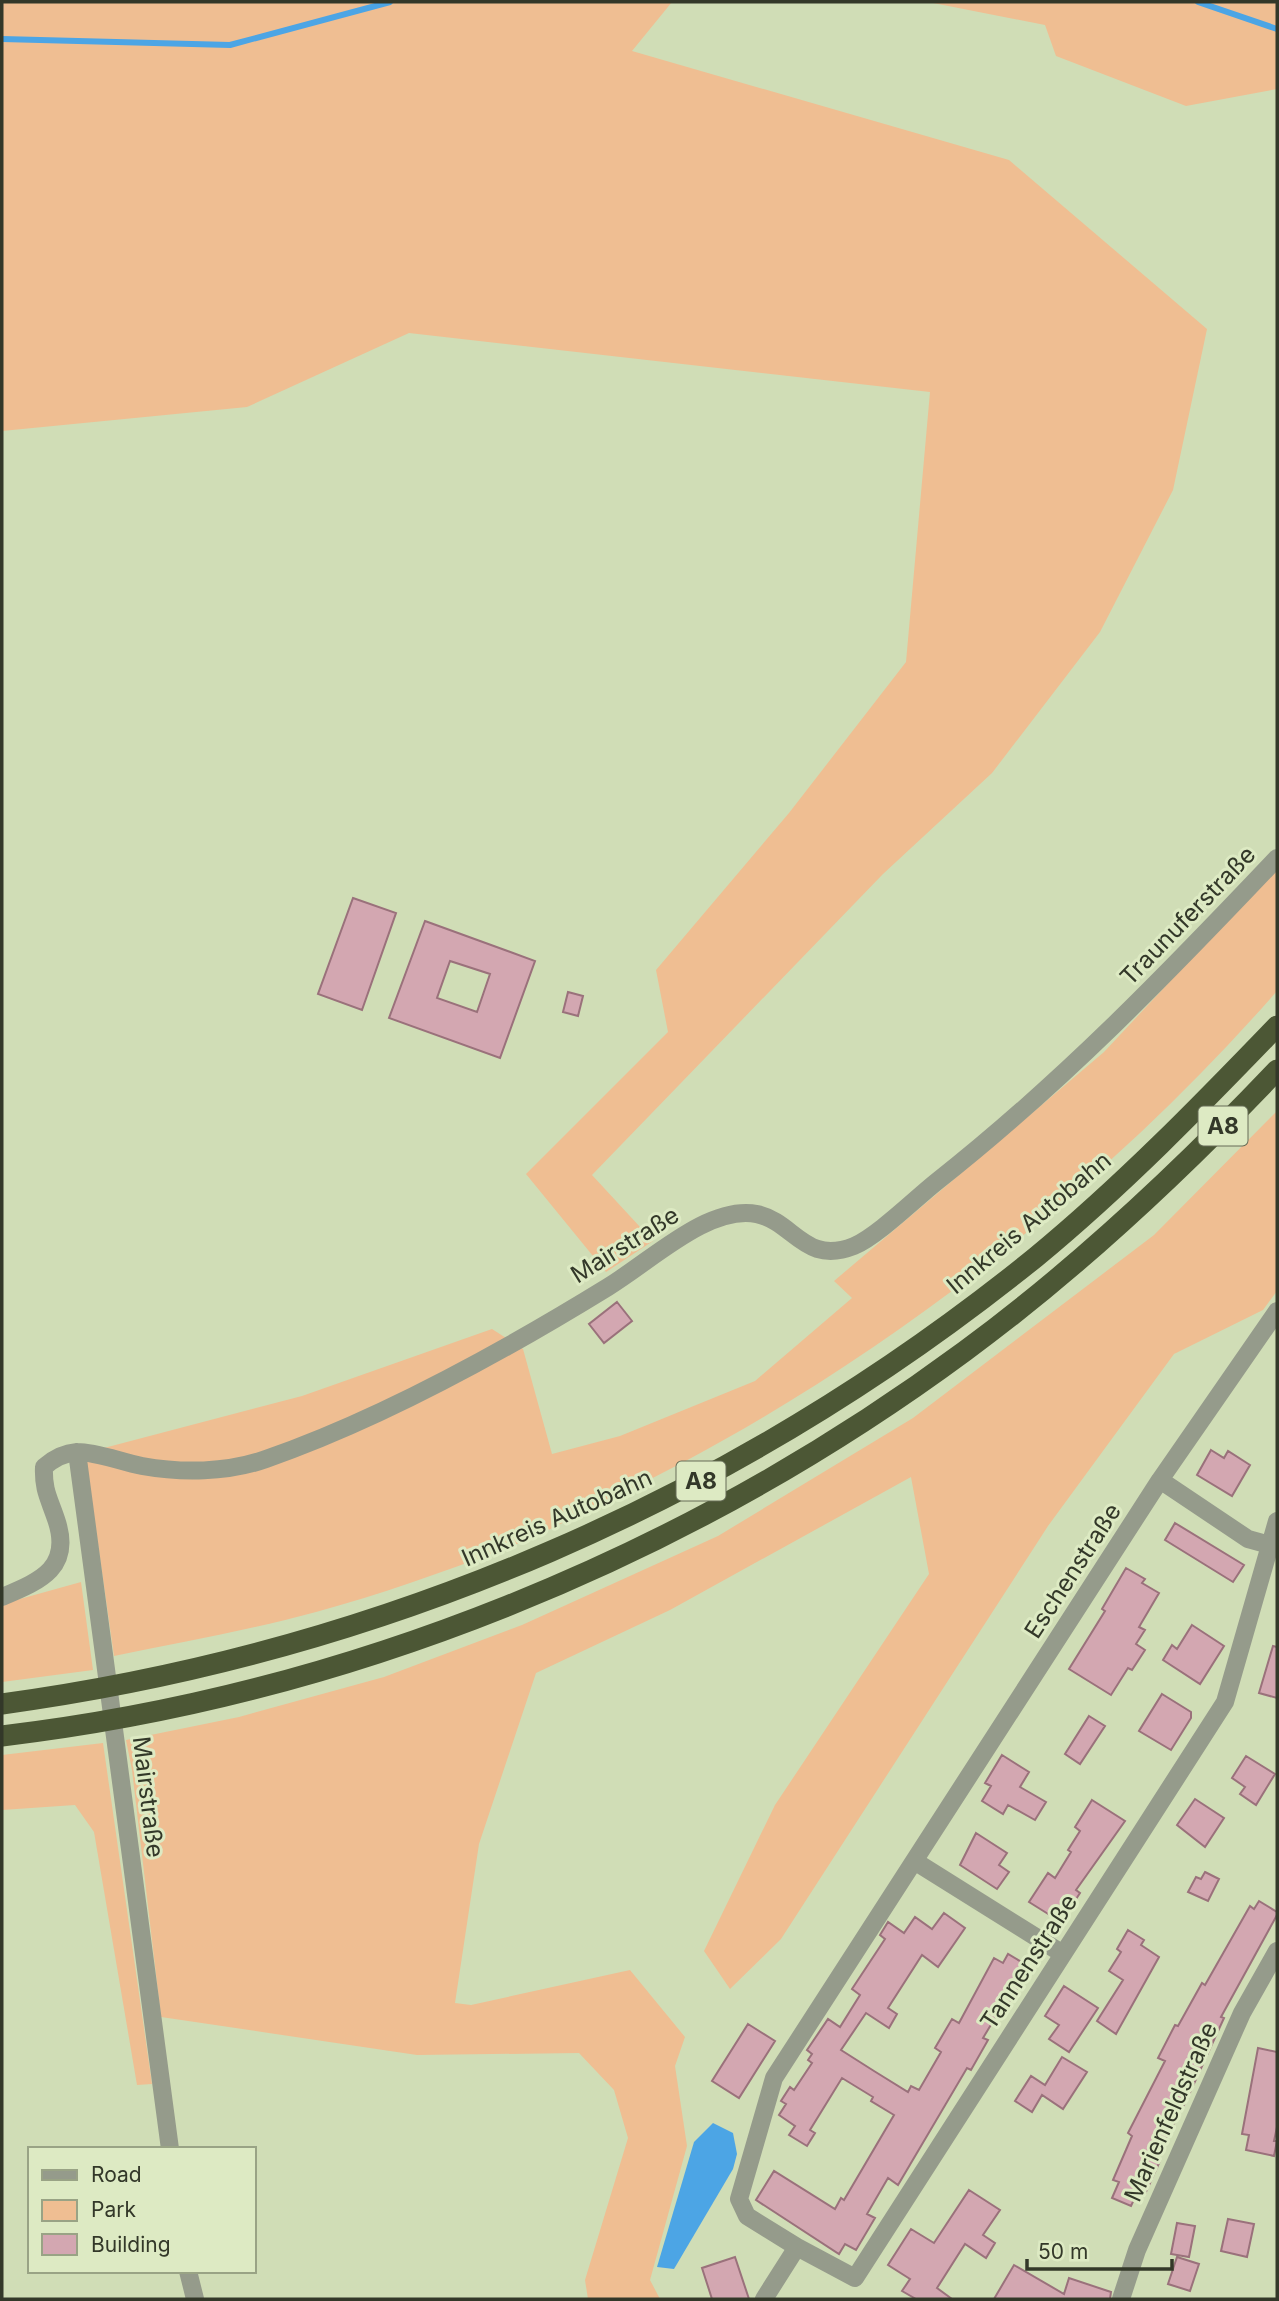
<svg xmlns="http://www.w3.org/2000/svg" width="1279" height="2301" viewBox="0 0 1279 2301" font-family="Inter,sans-serif">
  <style>
    .green { fill: #efbe92 }
    .water { fill: #4ca5e5 }
    .lines { fill: none; stroke-linecap: round; stroke-linejoin: round }
    .stream { stroke: #4ca5e5; stroke-width: 6 }
    .building { fill: #d3a7b1; stroke: #9a717b; stroke-width: 2; fill-rule: evenodd }
    .minor { stroke: #959b8b; stroke-width: 18 }
    .highway { stroke: #4c5735; stroke-width: 21 }
    .labels { text-anchor: middle; stroke-width: 6; stroke-linejoin: round; paint-order: stroke }
    .shield { fill: #ddeac3; stroke: #666d57; stroke-width: 2 }
    .shield-label { font-size: 23px; font-weight: bold; fill: #333829 }
    .street-label { font-size: 24px; fill: #333829; stroke: #ddeac3 }
  </style>
  <rect width="100%" height="100%" fill="#d0ddb6"/>
  <path class="green" d="M 2,2 L 672,2 L 632,51 L 1009,160 L 1207,329 L 1173,490 L 1100,632 L 992,773 L 883,874 L 592,1175 L 653,1241 L 606,1272 L 526,1174 L 668,1032 L 656,970 L 789,813 L 906,662 L 930,392 L 409,333 L 247,407 L 2,431 Z
    M 834,2 L 1277,2 L 1277,89 L 1186,106 L 1056,56 L 1045,25 L 933,3 Z
    M 1277,867 L 1277,991 C 1096,1198 858,1381 610,1499 C 575,1516 540,1536 504,1549 C 443,1572 379,1595 316,1612 C 250,1630 181,1642 114,1656 L 85,1453 L 302,1396 L 492,1329 L 523,1349 L 552,1454 L 620,1436 L 755,1381 L 852,1298 L 834,1281 L 1104,1052 Z
    M 1277,1111 L 1277,1291 L 1263,1310 L 1174,1354 L 1048,1526 L 781,1939 L 730,1989 L 704,1951 L 775,1805 L 929,1574 L 911,1477 L 670,1610 L 536,1673 L 479,1844 L 455,2003 L 471,2005 L 630,1970 L 685,2037 L 675,2066 L 687,2146 L 650,2280 L 660,2299 L 588,2299 L 585,2280 L 628,2138 L 614,2090 L 579,2053 L 417,2055 L 161,2017 L 132,1770 L 126,1740 L 239,1717 L 384,1677 L 522,1625 L 718,1536 L 913,1418 L 1154,1235 Z
    M 81,1582 L 93,1670 L 2,1682 L 2,1604 Z
    M 103,1743 L 105,1757 L 152,2084 L 137,2085 L 94,1832 L 75,1805 L 2,1810 L 2,1755 Z"/>
  <path class="water" d="M 713,2123 L 733,2133 L 737,2154 L 733,2169 L 674,2269 L 657,2267 L 694,2142 Z"/>
  <g class="lines">
    <path class="stream" d="M 1198,2 L 1277,29
      M 2,39 L 230,45 L 390,2"/>
  </g>
  <path class="building" d="M 353,898 L 396,913 L 362,1010 L 318,994 Z
    M 425,921 L 535,961 L 500,1058 L 389,1018 ZM 450,961 L 490,974 L 477,1012 L 437,998 Z
    M 568,992 L 583,996 L 578,1016 L 563,1012 Z
    M 617,1302 L 632,1321 L 604,1343 L 589,1324 Z
    M 1211,1450 L 1224,1458 L 1228,1451 L 1250,1465 L 1232,1496 L 1197,1475 Z
    M 1175,1523 L 1244,1565 L 1233,1582 L 1165,1540 Z
    M 1126,1568 L 1145,1579 L 1142,1583 L 1159,1593 L 1139,1627 L 1145,1630 L 1136,1644 L 1145,1650 L 1132,1670 L 1128,1668 L 1111,1695 L 1069,1669 L 1105,1611 L 1102,1609 Z
    M 1192,1625 L 1224,1646 L 1200,1684 L 1163,1660 L 1172,1645 L 1177,1649 Z
    M 1273,1646 L 1277,1647 L 1277,1698 L 1259,1693 Z
    M 1162,1694 L 1191,1712 L 1191,1718 L 1171,1750 L 1139,1731 Z
    M 1089,1716 L 1105,1726 L 1080,1764 L 1065,1754 Z
    M 1002,1755 L 1029,1772 L 1020,1787 L 1046,1802 L 1035,1820 L 1008,1805 L 1003,1814 L 982,1801 L 991,1786 L 985,1783 Z
    M 1246,1756 L 1275,1774 L 1256,1805 L 1240,1794 L 1245,1787 L 1232,1778 Z
    M 1195,1799 L 1224,1818 L 1205,1847 L 1177,1825 Z
    M 1092,1800 L 1125,1821 L 1076,1890 L 1080,1893 L 1061,1922 L 1029,1902 L 1048,1873 L 1055,1878 L 1071,1852 L 1068,1850 L 1080,1831 L 1075,1827 Z
    M 976,1833 L 1007,1853 L 999,1865 L 1009,1872 L 997,1889 L 960,1865 Z
    M 1205,1872 L 1219,1879 L 1208,1901 L 1188,1892 L 1196,1877 L 1201,1879 Z
    M 1259,1901 L 1277,1912 L 1277,1915 L 1221,2017 L 1224,2018 L 1187,2099 L 1155,2159 L 1160,2161 L 1145,2194 L 1138,2191 L 1131,2206 L 1112,2198 L 1119,2182 L 1113,2180 L 1132,2136 L 1128,2133 L 1165,2061 L 1158,2058 L 1175,2025 L 1178,2026 L 1202,1983 L 1205,1985 L 1250,1906 L 1254,1909 Z
    M 944,1913 L 965,1928 L 938,1967 L 922,1955 L 888,2008 L 897,2014 L 889,2028 L 866,2013 L 841,2050 L 874,2071 L 908,2092 L 911,2086 L 919,2090 L 941,2052 L 935,2048 L 952,2019 L 959,2023 L 994,1958 L 1003,1963 L 1008,1954 L 1030,1967 L 1002,2015 L 998,2013 L 983,2038 L 988,2040 L 971,2070 L 967,2068 L 898,2185 L 888,2178 L 867,2214 L 875,2218 L 856,2250 L 845,2244 L 839,2254 L 756,2200 L 774,2171 L 835,2209 L 841,2198 L 844,2200 L 894,2115 L 871,2101 L 873,2097 L 842,2078 L 810,2130 L 815,2133 L 807,2146 L 789,2135 L 795,2126 L 779,2115 L 786,2104 L 781,2101 L 790,2087 L 794,2090 L 812,2063 L 808,2060 L 812,2054 L 807,2050 L 828,2019 L 840,2027 L 860,1995 L 852,1989 L 885,1939 L 880,1935 L 888,1922 L 904,1933 L 915,1917 L 932,1929 Z
    M 1128,1930 L 1144,1940 L 1141,1945 L 1159,1957 L 1116,2034 L 1097,2021 L 1123,1980 L 1109,1971 L 1121,1952 L 1117,1949 Z
    M 1064,1986 L 1098,2008 L 1069,2052 L 1049,2039 L 1059,2025 L 1045,2016 Z
    M 748,2024 L 775,2041 L 739,2098 L 712,2081 Z
    M 1258,2048 L 1277,2052 L 1277,2127 L 1274,2141 L 1277,2141 L 1274,2156 L 1246,2150 L 1249,2135 L 1242,2134 Z
    M 1062,2057 L 1087,2072 L 1063,2109 L 1042,2095 L 1032,2112 L 1015,2101 L 1031,2076 L 1045,2085 Z
    M 969,2190 L 1000,2210 L 983,2235 L 995,2243 L 986,2258 L 965,2244 L 937,2288 L 952,2299 L 916,2299 L 902,2291 L 910,2279 L 888,2265 L 911,2229 L 934,2243 Z
    M 1228,2219 L 1254,2224 L 1247,2257 L 1221,2251 Z
    M 1177,2223 L 1195,2226 L 1189,2257 L 1171,2254 Z
    M 735,2257 L 749,2299 L 712,2299 L 702,2268 Z
    M 1177,2257 L 1199,2264 L 1190,2291 L 1168,2284 Z
    M 1014,2265 L 1064,2294 L 1069,2278 L 1111,2292 L 1110,2299 L 994,2299 Z"/>
  <g class="lines">
    <path class="minor" d="M 77,1452 L 170,2149
      M 1160,1480 L 1248,1539 L 1277,1547
      M 2,1597 C 40,1581 73,1568 56,1519 C 49,1498 43,1490 44,1467 C 53,1459 63,1453 77,1452 C 97,1452 121,1462 142,1466 C 181,1473 227,1473 266,1459 C 381,1419 504,1351 608,1287 C 640,1267 667,1243 700,1226 C 792,1180 786,1273 854,1246 C 876,1237 914,1200 935,1183 C 1061,1084 1168,973 1277,858
      M 916,1862 L 1063,1954
      M 797,2247 L 747,2216 L 739,2199 L 774,2078 L 1160,1480 L 1277,1311
      M 188,2271 L 195,2299
      M 764,2299 L 797,2247 L 855,2278 L 1225,1702 L 1277,1521
      M 1121,2299 L 1137,2250 L 1242,2013 L 1277,1951"/>
    <path class="highway" d="M 2,1704 C 383,1652 737,1499 1036,1257 C 1122,1186 1200,1106 1277,1026
      M 2,1736 C 347,1695 685,1558 965,1351 C 1078,1268 1180,1172 1277,1070"/>
  </g>
  <g class="labels">
    <g class="shield">
      <rect x="1198.5" y="1106.5" width="49" height="39" rx="5"/>
      <rect x="676.5" y="1461.5" width="49" height="39" rx="5"/>
    </g>
    <g class="shield-label">
      <text x="1223" y="1134">A8</text>
      <text x="701" y="1489">A8</text>
    </g>
    <g class="street-label">
      <text transform="translate(1188 916) rotate(-46)" y="8">Traunuferstraße</text>
      <text transform="translate(1029 1223) rotate(-40)" y="8">Innkreis Autobahn</text>
      <text transform="translate(625 1245) rotate(-32)" y="8">Mairstraße</text>
      <text transform="translate(557 1518) rotate(-24)" y="8">Innkreis Autobahn</text>
      <text transform="translate(1073 1571) rotate(-57)" y="8">Eschenstraße</text>
      <text transform="translate(148 1797) rotate(83)" y="8">Mairstraße</text>
      <text transform="translate(1029 1962) rotate(-57)" y="8">Tannenstraße</text>
      <text transform="translate(1171 2112) rotate(-66)" y="8">Marienfeldstraße</text>
    </g>
  </g>
  <rect width="1279" height="2301" fill="none" stroke="#333829" stroke-width="7"/>
  <rect x="28" y="2147" width="228" height="126" fill="#ddeac3" stroke="#99a385" stroke-width="2"/>
  <rect x="42" y="2170" width="35" height="10" fill="#959b8b" stroke="#99a385" stroke-width="2"/>
  <text x="91" y="2182" font-size="21" fill="#333829">Road</text>
  <rect x="42" y="2200" width="35" height="21" fill="#efbe92" stroke="#99a385" stroke-width="2"/>
  <text x="91" y="2217" font-size="21" fill="#333829">Park</text>
  <rect x="42" y="2234" width="35" height="21" fill="#d3a7b1" stroke="#99a385" stroke-width="2"/>
  <text x="91" y="2252" font-size="21" fill="#333829">Building</text>
  <path d="M1027 2259v10h145v-10" fill="none" stroke="#333829" stroke-width="3.5"/>
  <text x="1038" y="2259" font-size="21" fill="#333829" stroke="#ddeac3" stroke-width="5" paint-order="stroke">50 m</text>
</svg>
